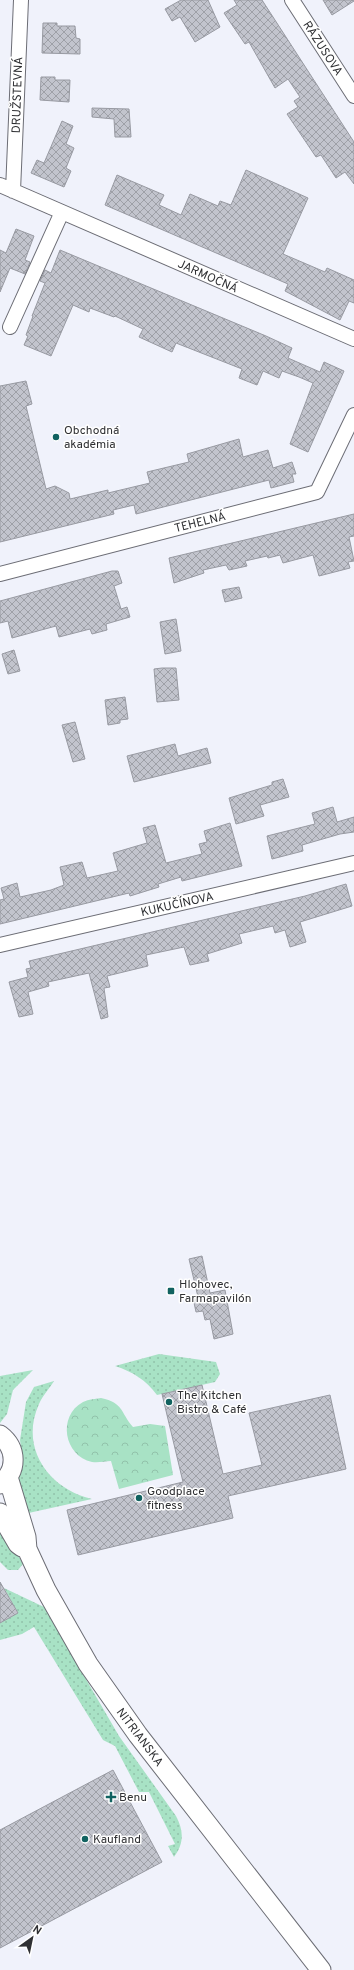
<svg xmlns="http://www.w3.org/2000/svg" width="354" height="1970" viewBox="0 0 354 1970" font-family="Overpass,sans-serif">
  <style>
    .grass { fill: url(#grass-dots) }
    .park { fill: url(#park-crowns) }
    .building { fill: url(#building-cross-hatch); stroke: #989aa2 }
    .lines { fill: none; stroke-linecap: round; stroke-linejoin: round }
    .minor-casing { stroke: #6c6d75; stroke-width: 16 }
    .secondary-casing { stroke: #6c6d75; stroke-width: 21 }
    .minor { stroke: #fff; stroke-width: 14 }
    .secondary { stroke: #fff; stroke-width: 19 }
    .poi-dot { fill: #116260; stroke: #fff; stroke-width: 1.5 }
    .labels { text-anchor: middle; stroke-width: 3; stroke-linejoin: round; paint-order: stroke }
    .street-label { font-size: 12px; fill: #2f3033; stroke: #fff }
    .poi-label { font-size: 12px; fill: #2f3033; stroke: #fff; text-anchor: start }
  </style>
  <defs>
    <pattern id="grass-dots" width="8" height="8" patternUnits="userSpaceOnUse"><rect width="8" height="8" fill="#a8e2c5"/><path d="M2 2h.1M6 6h.1" fill="none" stroke="#91c2aa" stroke-width="1.8" stroke-linecap="round"/></pattern>
    <pattern id="park-crowns" width="20" height="18" patternUnits="userSpaceOnUse"><rect width="20" height="18" fill="#a8e2c5"/><path d="M2 6a3 3 0 1 1 6 0M12 15a3 3 0 1 1 6 0" fill="none" stroke="#91c2aa"/></pattern>
    <pattern id="building-cross-hatch" width="8" height="8" patternUnits="userSpaceOnUse"><rect width="8" height="8" fill="#c2c4cd"/><path d="M0 0l8 8M0 8l8-8" fill="none" stroke="#9ea0a7"/></pattern>
  </defs>
  <rect width="100%" height="100%" fill="#f0f2fb"/>
  <path class="grass" d="M 159,1354 L 216,1362 L 220,1374 L 215,1382 L 157,1395 C 146,1380 133,1372 115,1366 Z
    M 33,1370 L 13,1390 L 7,1414 L 0,1423 L 0,1376 Z
    M 54,1381 C 49,1389 43,1395 39,1404 C 19,1448 49,1489 92,1499 L 24,1514 L 14,1490 L 23,1463 L 20,1440 L 26,1402 L 34,1387 Z
    M 2,1526 L 23,1564 L 18,1570 L 8,1570 L 0,1562 L 0,1527 Z
    M 4,1588 L 44,1607 L 119,1736 L 176,1816 C 184,1831 184,1844 174,1857 L 168,1846 L 175,1844 L 149,1792 L 139,1792 L 115,1746 L 103,1740 L 34,1627 L 22,1634 L 0,1640 L 0,1623 L 18,1613 Z"/>
  <path class="park" d="M 101,1398 C 124,1403 120,1412 133,1427 L 150,1424 L 165,1426 L 173,1475 L 119,1489 L 111,1461 C 105,1461 99,1463 92,1462 C 64,1456 57,1416 83,1402 C 89,1399 95,1399 101,1398 Z"/>
  <path class="building" d="M 181,0 L 208,0 L 220,27 L 195,42 L 180,17 L 172,21 L 165,9 Z
    M 234,0 L 262,0 L 354,142 L 354,184 L 345,172 L 336,178 L 321,155 L 316,157 L 287,114 L 298,107 L 294,101 L 300,97 L 288,79 L 275,88 L 249,42 L 245,44 L 224,13 L 237,5 Z
    M 323,0 L 354,0 L 354,1 L 332,15 Z
    M 43,23 L 57,23 L 57,26 L 75,26 L 76,38 L 80,39 L 80,54 L 42,53 Z
    M 41,77 L 55,77 L 55,80 L 70,80 L 69,102 L 40,100 Z
    M 92,108 L 129,109 L 131,137 L 115,137 L 114,119 L 92,117 Z
    M 62,121 L 73,126 L 66,144 L 74,148 L 66,168 L 71,171 L 64,187 L 31,173 L 37,160 L 44,163 Z
    M 246,170 L 308,198 L 283,254 L 325,272 L 327,268 L 354,280 L 354,303 L 349,301 L 340,320 L 285,291 L 288,284 L 105,205 L 117,175 L 164,195 L 159,205 L 181,215 L 190,194 L 218,206 L 220,201 L 231,205 Z
    M 16,229 L 34,236 L 25,260 L 30,262 L 25,274 L 10,268 L 0,292 L 0,250 L 6,253 Z
    M 60,250 L 266,336 L 292,348 L 288,358 L 320,372 L 324,362 L 344,371 L 308,452 L 290,444 L 313,383 L 299,377 L 282,371 L 279,378 L 263,371 L 257,385 L 239,378 L 242,369 L 176,343 L 172,352 L 139,337 L 143,329 L 115,316 L 114,317 L 90,308 L 89,312 L 73,305 L 51,356 L 24,345 L 28,336 L 26,335 L 33,316 L 32,316 L 45,283 L 40,281 L 45,270 L 51,273 Z
    M 26,381 L 32,404 L 26,406 L 46,489 L 55,486 L 69,493 L 70,499 L 108,490 L 108,493 L 150,483 L 147,472 L 189,462 L 187,454 L 239,439 L 243,457 L 268,450 L 273,468 L 292,462 L 296,474 L 292,474 L 294,482 L 271,488 L 269,480 L 136,514 L 134,505 L 113,510 L 114,514 L 0,542 L 0,386 Z
    M 354,514 L 354,536 L 349,537 L 354,561 L 348,562 L 350,568 L 319,576 L 313,555 L 283,563 L 280,555 L 268,558 L 267,556 L 245,561 L 247,566 L 229,570 L 226,565 L 203,570 L 204,573 L 174,583 L 169,558 Z
    M 112,571 L 118,571 L 122,583 L 114,586 L 121,609 L 127,607 L 130,617 L 106,624 L 107,630 L 92,634 L 90,629 L 59,637 L 56,626 L 12,638 L 8,621 L 0,623 L 0,601 Z
    M 239,587 L 242,598 L 225,602 L 222,590 Z
    M 176,619 L 181,651 L 165,654 L 160,622 Z
    M 14,650 L 20,671 L 8,674 L 2,654 Z
    M 162,668 L 176,668 L 179,700 L 157,702 L 154,669 Z
    M 125,697 L 128,719 L 120,720 L 120,723 L 108,725 L 105,700 Z
    M 75,722 L 85,759 L 73,762 L 62,725 Z
    M 175,744 L 178,756 L 207,748 L 211,763 L 134,782 L 127,756 Z
    M 283,779 L 289,797 L 260,805 L 264,816 L 236,824 L 229,798 L 272,785 L 272,782 Z
    M 333,807 L 337,822 L 354,817 L 354,832 L 340,834 L 302,845 L 303,851 L 272,859 L 267,836 L 315,824 L 312,813 Z
    M 230,823 L 242,866 L 182,881 L 181,877 L 158,884 L 159,887 L 130,896 L 129,893 L 0,924 L 0,900 L 4,899 L 1,888 L 17,883 L 20,897 L 51,890 L 64,885 L 60,867 L 82,862 L 87,878 L 118,871 L 113,853 L 147,843 L 143,828 L 155,825 L 166,863 L 202,854 L 199,844 L 207,842 L 204,831 Z
    M 346,884 L 352,906 L 300,922 L 306,942 L 290,947 L 285,930 L 275,933 L 273,926 L 239,934 L 242,943 L 207,954 L 209,961 L 190,965 L 184,947 L 146,955 L 148,966 L 107,976 L 110,987 L 104,988 L 108,1017 L 101,1019 L 89,973 L 48,982 L 49,986 L 28,992 L 33,1014 L 19,1017 L 9,982 L 28,977 L 26,969 L 31,968 L 29,961 L 305,896 Z
    M 202,1256 L 210,1293 L 225,1290 L 233,1334 L 214,1339 L 210,1319 L 205,1320 L 203,1311 L 196,1312 L 193,1298 L 198,1297 L 189,1259 Z
    M 202,1385 L 223,1474 L 262,1465 L 249,1413 L 330,1395 L 346,1469 L 228,1496 L 233,1518 L 78,1555 L 67,1510 L 183,1482 L 162,1394 Z
    M 0,1582 L 18,1613 L 0,1623 Z
    M 113,1770 L 162,1862 L 0,1948 L 0,1830 Z"/>
  <g class="lines">
    <defs>
      <path id="minor" d="M 292,0 L 354,96
        M 0,185 L 354,339
        M 13,191 L 21,0
        M 10,327 L 62,212
        M 0,574 L 317,492 L 354,415
        M 0,945 L 354,863"/>
      <path id="secondary" d="M 0,1435 C 17,1448 18,1471 0,1484
        M 8,1477 L 26,1537 L 27,1549 L 46,1590 L 88,1664 L 138,1735 L 321,1970
        M 0,1513 L 18,1544 L 22,1547"/>
    </defs>
    <use href="#minor" class="minor-casing"/>
    <use href="#secondary" class="secondary-casing"/>
    <use href="#minor" class="minor"/>
    <use href="#secondary" class="secondary"/>
  </g>
  <g class="poi-dot">
    <circle cx="56" cy="437" r="4"/>
    <rect x="167" y="1287" width="8" height="8" rx="2"/>
    <circle cx="169" cy="1402" r="4"/>
    <circle cx="139" cy="1498" r="4"/>
    <path d="M109 1791h4v4h4v4h-4v4h-4v-4h-4v-4h4z"/>
    <circle cx="85" cy="1839" r="4"/>
  </g>
  <g class="labels">
    <g class="street-label">
      <text transform="translate(323 48) rotate(57)" y="4">RÁZUSOVA</text>
      <text transform="translate(17 95) rotate(-88)" y="4">DRUŽSTEVNÁ</text>
      <text transform="translate(208 276) rotate(24)" y="4">JARMOČNÁ</text>
      <text transform="translate(200 522) rotate(-14)" y="4">TEHELNÁ</text>
      <text transform="translate(177 904) rotate(-13)" y="4">KUKUČÍNOVA</text>
      <text transform="translate(140 1737) rotate(53)" y="4">NITRIANSKA</text>
    </g>
    <g class="poi-label">
      <text x="64" y="434">Obchodná<tspan x="64" dy="14">akadémia</tspan></text>
      <text x="179" y="1288">Hlohovec,<tspan x="179" dy="14">Farmapavilón</tspan></text>
      <text x="177" y="1399">The Kitchen<tspan x="177" dy="14">Bistro &amp; Café</tspan></text>
      <text x="147" y="1495">Goodplace<tspan x="147" dy="14">fitness</tspan></text>
      <text x="119" y="1801">Benu</text>
      <text x="93" y="1843">Kaufland</text>
    </g>
  </g>
  <g transform="translate(32 1938) rotate(33)" stroke="#ffffff" stroke-width="3" paint-order="stroke">
  <path d="M0-3L7 15L0 10L-7 15Z" fill="#2f3033"/>
  <text y="-6" font-size="11" font-weight="bold" text-anchor="middle" fill="#2f3033">N</text>
  </g>
</svg>
